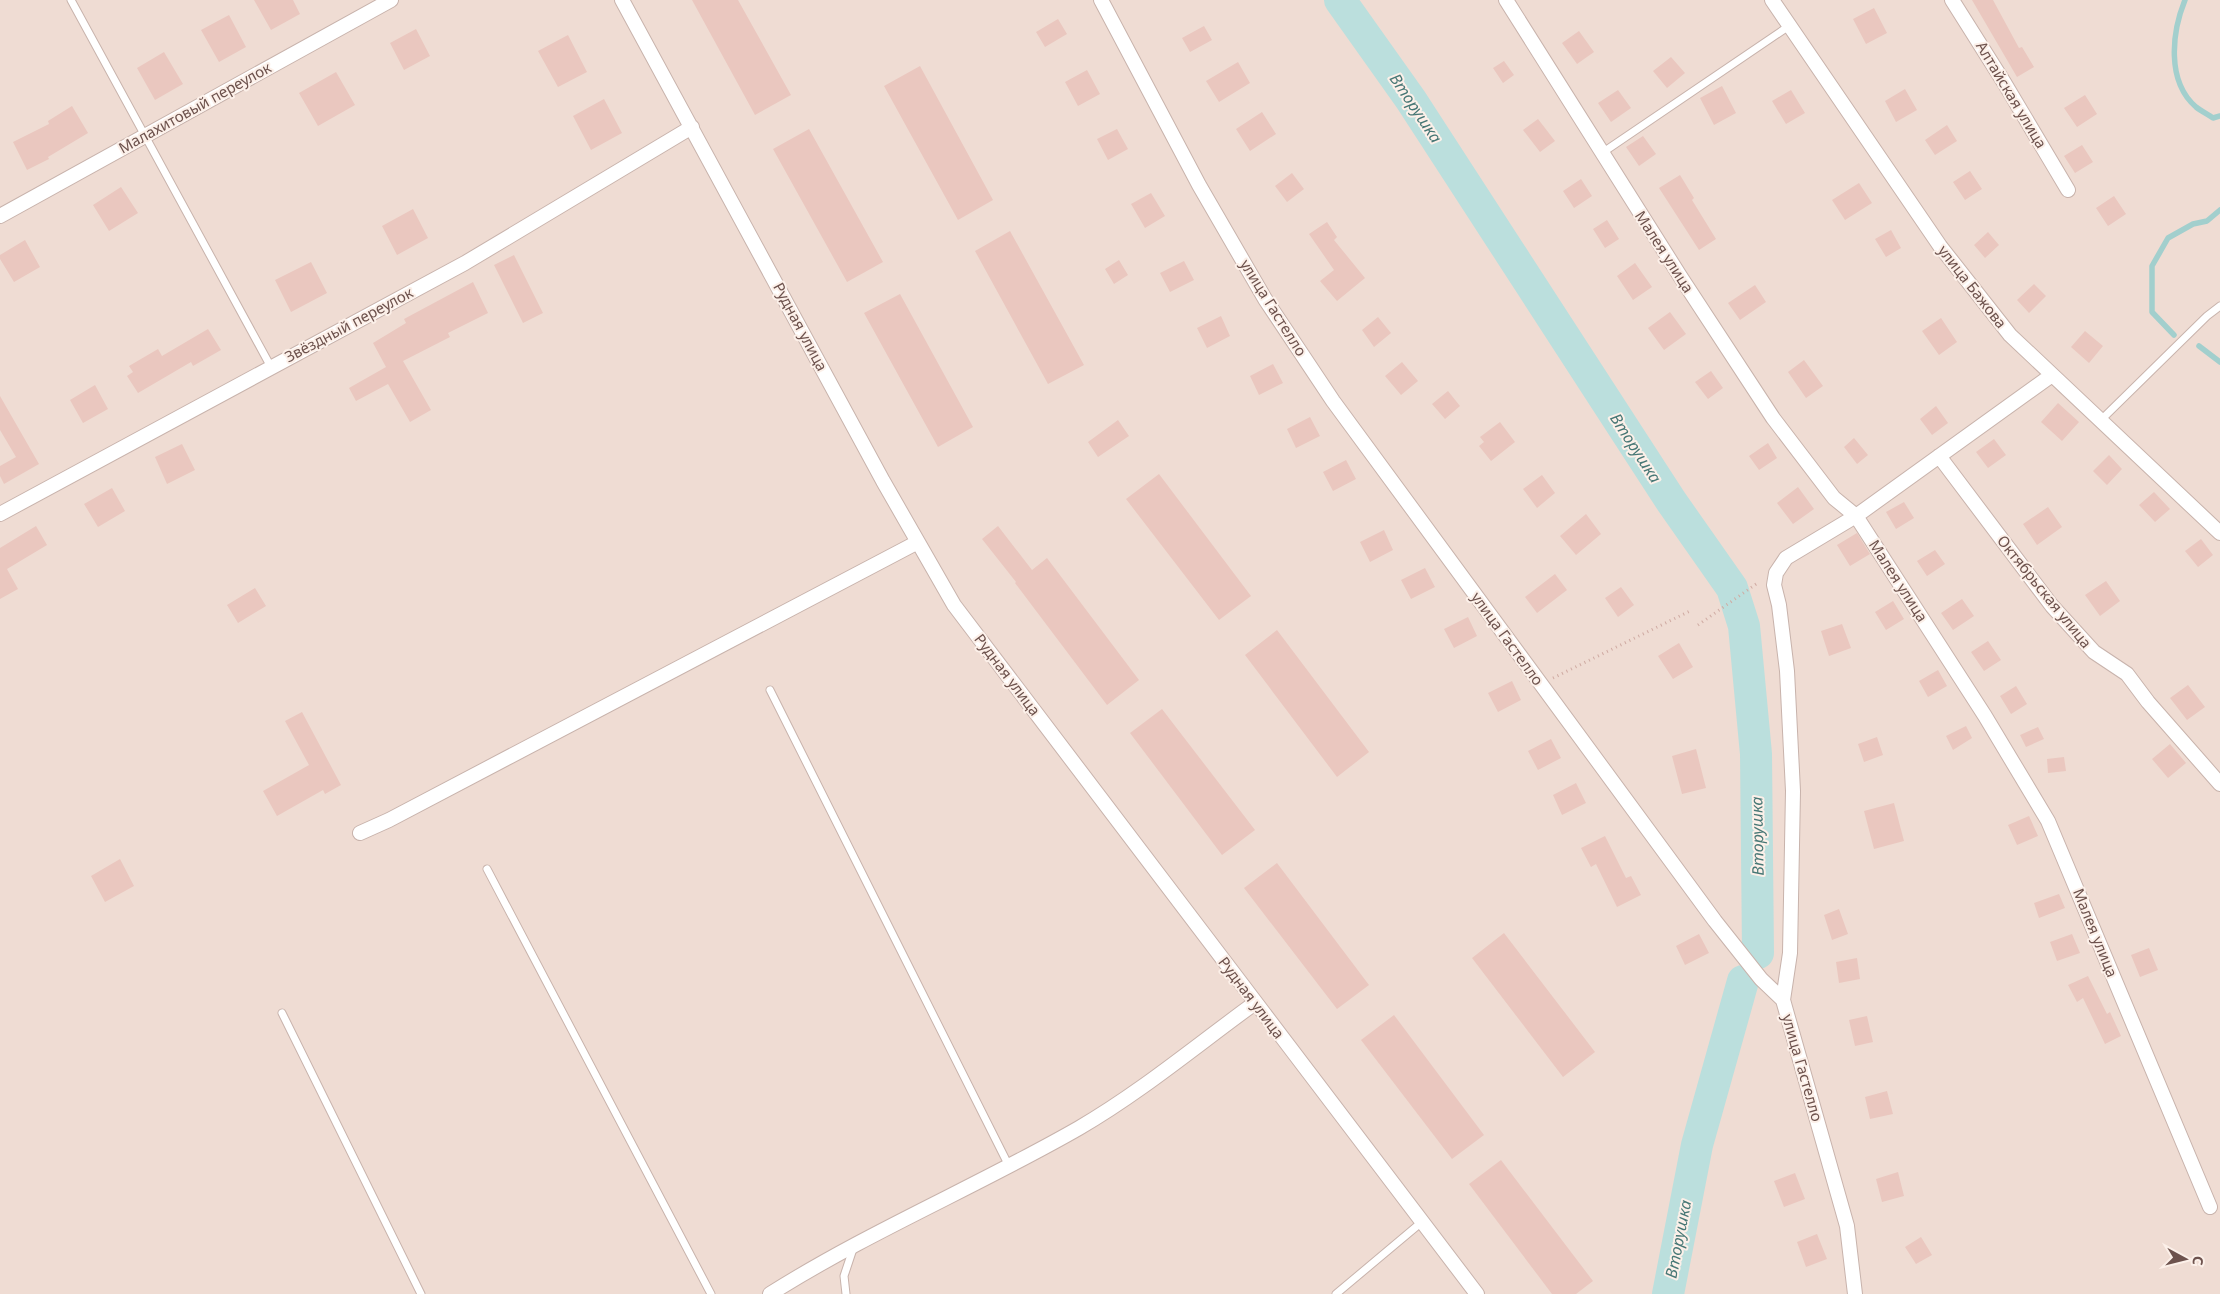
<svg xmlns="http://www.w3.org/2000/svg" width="2220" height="1294" viewBox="0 0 2220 1294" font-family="'Noto Sans',sans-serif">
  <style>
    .residential { fill: #efdcd3 }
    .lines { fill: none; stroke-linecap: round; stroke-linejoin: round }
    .stream { stroke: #a2cfcd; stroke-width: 5.5 }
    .river { stroke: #bbdfdd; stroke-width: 32 }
    .building { fill: #eac7bf }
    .service-casing { stroke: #c8b3ac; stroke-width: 9 }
    .minor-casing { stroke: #c8b3ac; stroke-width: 16 }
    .path { stroke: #cfaaa2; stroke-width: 3; stroke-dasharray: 1 4; stroke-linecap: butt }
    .service { stroke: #fff; stroke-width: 7 }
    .minor { stroke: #fff; stroke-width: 14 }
    .labels { text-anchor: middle; stroke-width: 4; stroke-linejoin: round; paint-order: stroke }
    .street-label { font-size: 15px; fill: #6d524d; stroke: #fcf0e9 }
    .water-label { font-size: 16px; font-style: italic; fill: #477775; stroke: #fcf0e9 }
  </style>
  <rect width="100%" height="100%" fill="#f9ece3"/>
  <path class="residential" d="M 0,0 L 2220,0 L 2220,1294 L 0,1294 Z"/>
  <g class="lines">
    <path class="stream" d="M 2185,0 C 2172,32 2166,81 2196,107 C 2201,111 2207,114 2213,118 L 2220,116
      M 2174,335 L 2152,312 L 2152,266 L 2168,238 L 2193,224 L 2207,221 L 2220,210
      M 2199,346 L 2220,362"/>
    <path class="river" d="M 1340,0 L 1411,100 L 1671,501 L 1732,588 L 1744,626 L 1756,754 L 1758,953
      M 1668,1294 L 1697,1145 L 1743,981"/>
  </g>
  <path class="building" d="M 254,0 L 293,0 L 300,14 L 271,30 Z
    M 692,0 L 738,0 L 791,95 L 755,115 Z
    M 1972,0 L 1993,0 L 2019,48 L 2022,47 L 2034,67 L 2017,77 Z
    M 1874,8 L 1887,33 L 1866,44 L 1853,19 Z
    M 229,15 L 246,47 L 219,62 L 201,30 Z
    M 1058,19 L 1067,34 L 1045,47 L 1036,32 Z
    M 1204,26 L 1212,40 L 1190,52 L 1182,38 Z
    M 416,29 L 430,56 L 404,70 L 390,43 Z
    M 1579,31 L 1594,52 L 1577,64 L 1562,43 Z
    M 568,35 L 587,72 L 558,87 L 538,51 Z
    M 164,52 L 183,84 L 155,100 L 137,68 Z
    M 1671,57 L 1685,73 L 1667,88 L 1653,71 Z
    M 1504,61 L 1514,75 L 1503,83 L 1493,68 Z
    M 1238,62 L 1250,83 L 1219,102 L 1206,81 Z
    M 920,66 L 993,200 L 958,220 L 884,86 Z
    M 1087,70 L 1100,94 L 1078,106 L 1065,82 Z
    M 336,72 L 355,105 L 318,126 L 299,93 Z
    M 1722,86 L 1736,113 L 1714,125 L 1700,98 Z
    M 1905,89 L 1917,110 L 1896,122 L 1885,101 Z
    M 1618,90 L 1631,108 L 1611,122 L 1598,103 Z
    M 1791,90 L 1805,113 L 1786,124 L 1772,101 Z
    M 2085,95 L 2097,114 L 2077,127 L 2064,108 Z
    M 604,99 L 622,133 L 591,150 L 573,116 Z
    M 72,106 L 88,133 L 48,157 L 49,159 L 27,170 L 13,142 L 49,124 L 48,121 Z
    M 1262,112 L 1276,134 L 1250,151 L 1236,129 Z
    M 1538,119 L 1555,141 L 1540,152 L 1523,130 Z
    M 1947,125 L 1957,141 L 1935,155 L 1925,140 Z
    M 809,129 L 883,262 L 847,282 L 773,149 Z
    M 1117,129 L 1128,149 L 1108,160 L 1097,139 Z
    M 1643,136 L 1656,154 L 1639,166 L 1626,147 Z
    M 2082,145 L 2093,162 L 2075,173 L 2064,156 Z
    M 1970,171 L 1982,189 L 1965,200 L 1953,182 Z
    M 1292,173 L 1304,189 L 1287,202 L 1275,186 Z
    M 1680,175 L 1694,198 L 1692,200 L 1716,239 L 1699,250 L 1659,188 Z
    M 1581,179 L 1592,196 L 1574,208 L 1563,191 Z
    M 1859,183 L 1872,203 L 1845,220 L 1832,200 Z
    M 121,187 L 138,213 L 109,231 L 93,205 Z
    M 1151,193 L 1165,216 L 1145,228 L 1131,204 Z
    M 2114,196 L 2126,214 L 2108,226 L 2096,208 Z
    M 413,209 L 428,238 L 397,255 L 382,226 Z
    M 1607,220 L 1619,239 L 1605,248 L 1593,229 Z
    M 1327,222 L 1337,237 L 1334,240 L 1365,278 L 1337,301 L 1320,281 L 1334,270 L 1309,234 Z
    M 1891,230 L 1901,248 L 1886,257 L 1875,239 Z
    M 1010,231 L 1084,365 L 1048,384 L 975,251 Z
    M 1988,232 L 1999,245 L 1985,258 L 1974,245 Z
    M 25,240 L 40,267 L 14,282 L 0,259 L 0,255 Z
    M 514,255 L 543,313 L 523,323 L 494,265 Z
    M 1119,260 L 1128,275 L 1114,284 L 1105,269 Z
    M 1184,261 L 1194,280 L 1170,292 L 1160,273 Z
    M 311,262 L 327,293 L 291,312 L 275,280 Z
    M 1635,263 L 1652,287 L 1633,300 L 1617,276 Z
    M 473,282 L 488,313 L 448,333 L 450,337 L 403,361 L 431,410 L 410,422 L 388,384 L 356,401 L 349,388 L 386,367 L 373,343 L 406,323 L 404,319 Z
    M 2034,284 L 2046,296 L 2029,313 L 2017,300 Z
    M 1755,285 L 1766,302 L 1740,320 L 1728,303 Z
    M 900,294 L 973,427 L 938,447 L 864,313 Z
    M 1670,312 L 1686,334 L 1664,350 L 1648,328 Z
    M 1221,316 L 1230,336 L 1207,348 L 1197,328 Z
    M 1378,317 L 1391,333 L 1374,347 L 1362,330 Z
    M 1941,318 L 1957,342 L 1939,355 L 1922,331 Z
    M 208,329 L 221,350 L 193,366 L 191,362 L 138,393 L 127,376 L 133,372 L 129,366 L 158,349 L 162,356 Z
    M 2085,331 L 2103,346 L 2089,363 L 2071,347 Z
    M 1804,360 L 1823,386 L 1806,398 L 1788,372 Z
    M 1402,362 L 1418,381 L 1401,395 L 1385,376 Z
    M 1273,364 L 1283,383 L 1259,395 L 1250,376 Z
    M 1711,371 L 1723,388 L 1708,399 L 1695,382 Z
    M 95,385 L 108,409 L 83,423 L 70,400 Z
    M 1448,391 L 1460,406 L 1445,419 L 1432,404 Z
    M 0,396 L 39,464 L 4,484 L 0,476 L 0,466 L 16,457 L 0,430 Z
    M 2058,403 L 2079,422 L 2062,441 L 2041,422 Z
    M 1936,406 L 1948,423 L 1932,435 L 1920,419 Z
    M 1310,417 L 1320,436 L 1296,448 L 1287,429 Z
    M 1118,420 L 1129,436 L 1098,457 L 1088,442 Z
    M 1500,422 L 1515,442 L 1491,461 L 1479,446 L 1484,442 L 1480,437 Z
    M 1854,438 L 1868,455 L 1857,464 L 1844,447 Z
    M 1994,439 L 2006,455 L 1988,468 L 1976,452 Z
    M 1768,443 L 1777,458 L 1759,470 L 1749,456 Z
    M 182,444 L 195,470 L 167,484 L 155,457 Z
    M 2109,455 L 2122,469 L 2107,485 L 2093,471 Z
    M 1346,460 L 1356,479 L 1333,491 L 1323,472 Z
    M 1159,474 L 1251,596 L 1219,620 L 1126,499 Z
    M 1542,475 L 1555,493 L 1537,508 L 1523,489 Z
    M 1798,487 L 1814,509 L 1793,524 L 1777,503 Z
    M 112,488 L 125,511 L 98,527 L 84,504 Z
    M 2154,492 L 2170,509 L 2155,522 L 2139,505 Z
    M 1904,502 L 1914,518 L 1896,529 L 1886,512 Z
    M 2048,507 L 2062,527 L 2037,545 L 2023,524 Z
    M 1586,514 L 1601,534 L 1576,555 L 1560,536 Z
    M 36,526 L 47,545 L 7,569 L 18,589 L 0,599 L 0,548 Z
    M 998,526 L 1032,570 L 1047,558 L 1139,680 L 1107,705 L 1015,583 L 1016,582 L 982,539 Z
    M 1384,530 L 1393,550 L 1370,562 L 1360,542 Z
    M 1857,533 L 1870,554 L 1850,566 L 1837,545 Z
    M 2201,539 L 2213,555 L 2198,567 L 2185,551 Z
    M 1935,550 L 1945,564 L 1927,576 L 1917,561 Z
    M 1425,568 L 1435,587 L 1411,599 L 1401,580 Z
    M 1555,574 L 1567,590 L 1537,613 L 1525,597 Z
    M 2106,581 L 2120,601 L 2100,616 L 2085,595 Z
    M 1621,587 L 1634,605 L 1618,617 L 1605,598 Z
    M 255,588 L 266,606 L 238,623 L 227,605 Z
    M 1962,599 L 1974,616 L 1953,630 L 1941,613 Z
    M 1893,601 L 1904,619 L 1886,630 L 1875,612 Z
    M 1468,617 L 1477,636 L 1454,648 L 1444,629 Z
    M 1842,624 L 1851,648 L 1829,656 L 1821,631 Z
    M 1277,630 L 1369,752 L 1337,777 L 1245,655 Z
    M 1988,641 L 2001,660 L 1984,671 L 1971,652 Z
    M 1679,643 L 1693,667 L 1673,679 L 1658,656 Z
    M 1938,670 L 1947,686 L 1928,697 L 1919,681 Z
    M 1512,681 L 1521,700 L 1498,712 L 1488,693 Z
    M 2188,685 L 2205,707 L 2187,720 L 2170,698 Z
    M 2016,686 L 2027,704 L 2011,714 L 2000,696 Z
    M 1162,709 L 1255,830 L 1222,855 L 1130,733 Z
    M 302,712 L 341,785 L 325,794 L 323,790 L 277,816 L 263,791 L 309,765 L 285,721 Z
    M 1966,726 L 1972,738 L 1953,750 L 1946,736 Z
    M 2038,727 L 2044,739 L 2026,747 L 2020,735 Z
    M 1877,737 L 1883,755 L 1864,762 L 1858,744 Z
    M 1551,739 L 1561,758 L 1538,770 L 1528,751 Z
    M 2170,744 L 2186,763 L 2168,778 L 2152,759 Z
    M 1696,749 L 1706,788 L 1682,794 L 1672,756 Z
    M 2064,757 L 2066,771 L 2048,773 L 2047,759 Z
    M 1576,783 L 1586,803 L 1562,815 L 1553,795 Z
    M 1894,803 L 1904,841 L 1874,849 L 1864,811 Z
    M 2029,816 L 2038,836 L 2017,845 L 2008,825 Z
    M 1605,836 L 1626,878 L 1631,876 L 1641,895 L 1617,907 L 1596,864 L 1591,867 L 1581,848 Z
    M 120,859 L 134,886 L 105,902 L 91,876 Z
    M 1277,863 L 1369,985 L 1337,1009 L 1244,888 Z
    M 2059,894 L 2065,908 L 2039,918 L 2034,903 Z
    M 1839,909 L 1848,934 L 1832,940 L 1824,915 Z
    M 1504,933 L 1595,1052 L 1563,1077 L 1472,958 Z
    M 1699,934 L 1709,953 L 1685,965 L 1676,946 Z
    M 2072,934 L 2080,953 L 2057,961 L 2050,942 Z
    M 2149,948 L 2158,970 L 2140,977 L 2131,955 Z
    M 1857,958 L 1860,979 L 1839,983 L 1836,962 Z
    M 2088,976 L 2107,1014 L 2110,1012 L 2121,1036 L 2105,1044 L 2083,998 L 2077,1002 L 2068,985 Z
    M 1394,1015 L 1484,1135 L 1452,1159 L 1361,1040 Z
    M 1867,1016 L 1873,1042 L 1855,1046 L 1849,1020 Z
    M 1887,1091 L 1893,1114 L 1870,1119 L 1865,1097 Z
    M 1501,1160 L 1593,1281 L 1576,1294 L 1552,1294 L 1469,1184 Z
    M 1898,1172 L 1904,1196 L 1882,1202 L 1876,1179 Z
    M 1795,1173 L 1805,1199 L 1784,1207 L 1774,1181 Z
    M 1817,1234 L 1827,1259 L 1806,1267 L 1797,1242 Z
    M 1921,1237 L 1932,1255 L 1916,1264 L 1905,1247 Z"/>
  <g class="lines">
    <defs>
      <path id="service" d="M 71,0 L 271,367
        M 1602,153 L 1789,26
        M 2100,421 L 2207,316 L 2220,306
        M 770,690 L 1009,1166
        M 487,869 L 711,1294
        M 282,1013 L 421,1294
        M 846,1294 L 844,1276 L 854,1246
        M 1336,1294 L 1423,1221"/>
      <path id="minor" d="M 622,0 L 883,481 L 954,605 L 1477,1294
        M 1101,0 L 1199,185 L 1265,299 L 1333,401 L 1715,921 L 1761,979 L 1783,1000 L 1847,1226 L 1855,1294
        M 1506,0 L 1680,276 L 1773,418 L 1834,498 L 1856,516 L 1985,716 L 2048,821 L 2210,1207
        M 1772,0 L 1940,246 L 2010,335 L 2220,533
        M 1952,0 L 2005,84 L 2068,190
        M 0,216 L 391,0
        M 1939,456 L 2052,606 L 2094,652 L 2127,674 L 2148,702 L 2220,784
        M 0,514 L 465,263 L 692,127
        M 360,833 L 389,820 L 918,542
        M 1783,1000 L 1790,953 L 1793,791 L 1787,671 L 1779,605 L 1774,585 L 1776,573 L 1786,558 L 1856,516 L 2052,375
        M 770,1294 C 868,1232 978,1186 1079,1128 C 1141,1092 1197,1045 1255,1003"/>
    </defs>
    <use href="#service" class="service-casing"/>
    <use href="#minor" class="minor-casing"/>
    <path class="path" d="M 1698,625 L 1759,582
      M 1553,678 L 1690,611"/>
    <use href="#service" class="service"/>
    <use href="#minor" class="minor"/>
  </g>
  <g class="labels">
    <g class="street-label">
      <text transform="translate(2011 95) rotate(59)" y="5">Алтайская улица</text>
      <text transform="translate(195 108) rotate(-29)" y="5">Малахитовый переулок</text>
      <text transform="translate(1664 252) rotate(57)" y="5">Малея улица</text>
      <text transform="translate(1972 287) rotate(52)" y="5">улица Бажова</text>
      <text transform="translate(1273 308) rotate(58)" y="5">улица Гастелло</text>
      <text transform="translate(349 325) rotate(-28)" y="5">Звёздный переулок</text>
      <text transform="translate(800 327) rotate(62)" y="5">Рудная улица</text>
      <text transform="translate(1898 581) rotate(57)" y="5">Малея улица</text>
      <text transform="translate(2044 592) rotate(51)" y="5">Октябрьская улица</text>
      <text transform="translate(1507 639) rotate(54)" y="5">улица Гастелло</text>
      <text transform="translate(1007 675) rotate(53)" y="5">Рудная улица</text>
      <text transform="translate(2095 933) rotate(68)" y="5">Малея улица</text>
      <text transform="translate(1251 998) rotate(53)" y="5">Рудная улица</text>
      <text transform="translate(1802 1068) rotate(74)" y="5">улица Гастелло</text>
    </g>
    <g class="water-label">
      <text transform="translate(1416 108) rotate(56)" y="6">Вторушка</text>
      <text transform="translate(1636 448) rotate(57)" y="6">Вторушка</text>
      <text transform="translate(1757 836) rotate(-91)" y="6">Вторушка</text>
      <text transform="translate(1678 1239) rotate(-79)" y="6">Вторушка</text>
    </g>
  </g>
  <g transform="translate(2185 1259) rotate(97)" stroke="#fcf0e9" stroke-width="4" paint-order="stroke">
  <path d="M0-4L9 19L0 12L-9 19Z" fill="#6d524d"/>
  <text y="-8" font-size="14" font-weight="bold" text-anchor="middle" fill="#6d524d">С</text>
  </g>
</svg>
